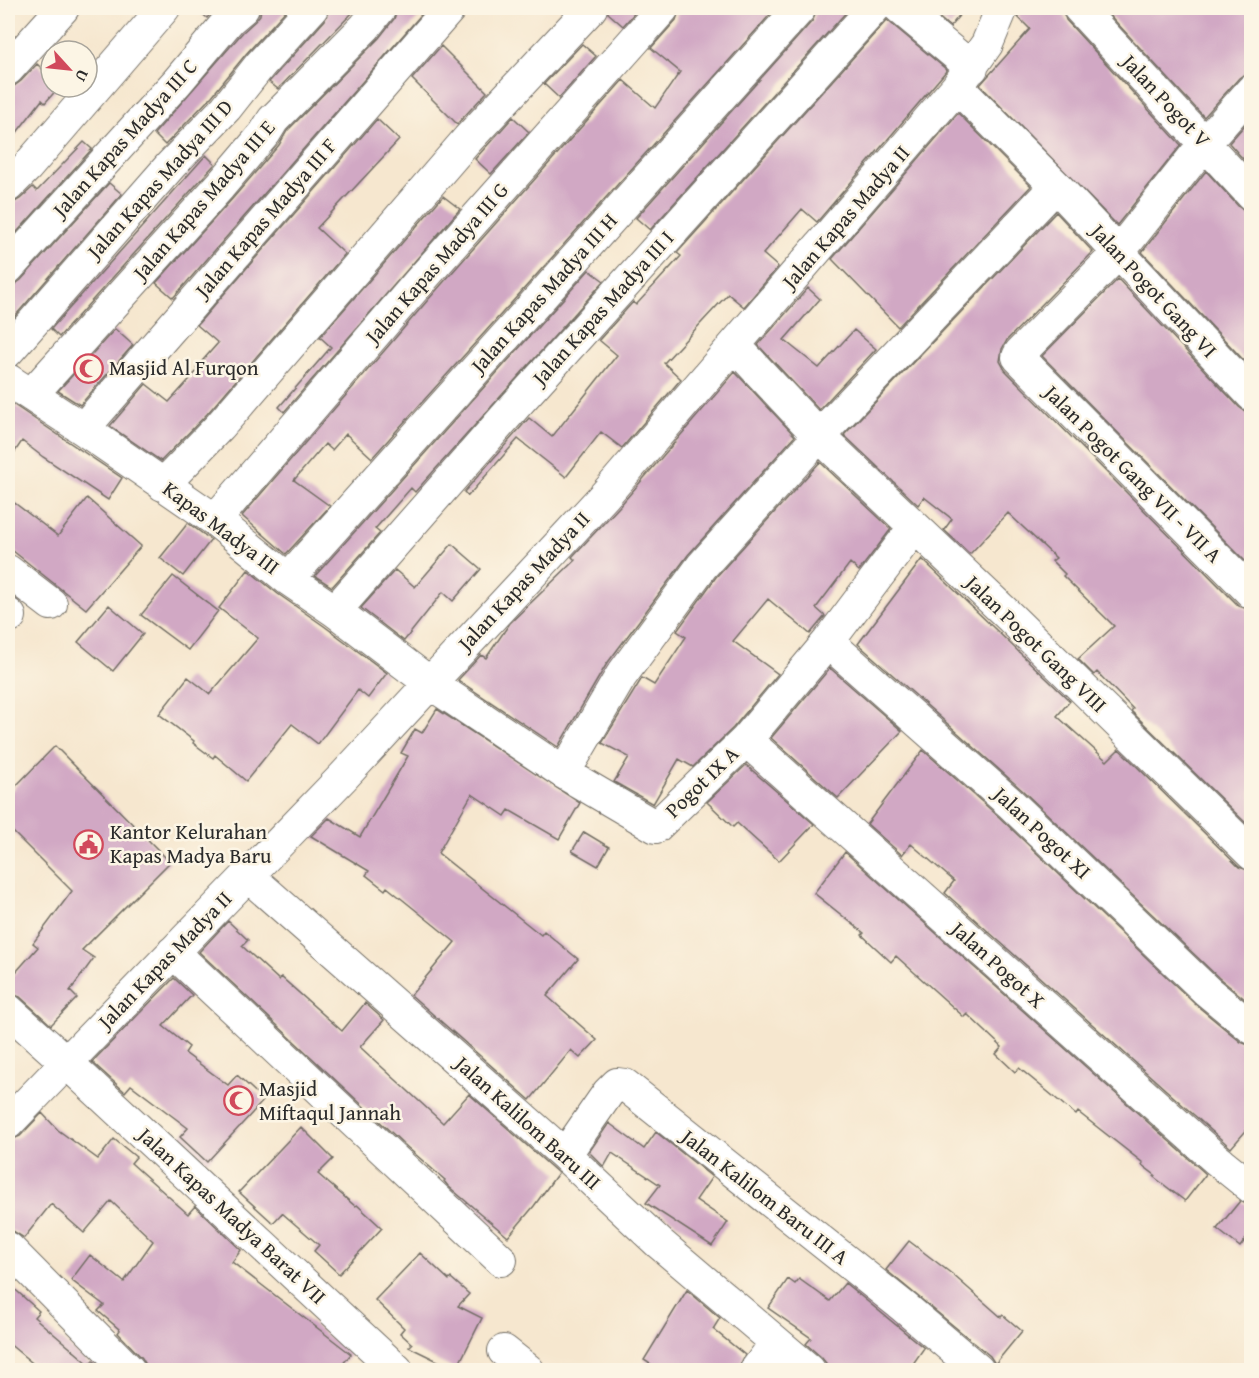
<svg xmlns="http://www.w3.org/2000/svg" width="1259" height="1378" viewBox="0 0 1259 1378" font-family="'Gentium Book Plus',serif">
  <style>
    .building { fill: #d1a8c4 }
    .lines { fill: none; stroke-linecap: round; stroke-linejoin: round }
    .minor-casing { stroke: #726d64; stroke-width: 34 }
    .minor { stroke: #fff; stroke-width: 32 }
    .labels { text-anchor: middle; stroke-width: 5; stroke-linejoin: round; paint-order: stroke }
    .street-label { font-size: 21px; fill: #2b2b2b; stroke: #fcf5e5 }
    .poi-label { font-size: 21px; fill: #2b2b2b; stroke: #fcf5e5; text-anchor: start }
  </style>
  <rect width="100%" height="100%" fill="#fcf5e5"/>
  <filter id="ink" filterUnits="userSpaceOnUse"><feTurbulence type="fractalNoise" baseFrequency=".0167" numOctaves="2"/><feDisplacementMap in="SourceGraphic" scale="12" xChannelSelector="R" yChannelSelector="G"/><feConvolveMatrix kernelMatrix="1 2 1 2 8 2 1 2 1" color-interpolation-filters="sRGB"/></filter>
  <filter id="wash" filterUnits="userSpaceOnUse"><feTurbulence type="fractalNoise" baseFrequency=".008" numOctaves="4" result="noise"/><feDisplacementMap in="SourceGraphic" scale="24" xChannelSelector="R" yChannelSelector="G"/><feGaussianBlur stdDeviation="1.35" result="paint"/><feColorMatrix in="noise" values="0 0 0 0 0 0 0 0 0 0 0 0 0 0 0 0 0 1.4 0 .05"/><feComposite in="paint" operator="in"/></filter>
  <g filter="url(#wash)">
    <rect width="100%" height="100%" fill="#f6e7cf"/>
    <g id="blocks">
      <path class="building" d="M 196,8 L 216,8 L 207,18 Z
        M 261,8 L 288,8 L 246,54 L 212,96 L 165,145 L 154,134 L 243,32 L 255,21 L 260,15 Z
        M 329,8 L 357,8 L 278,89 L 269,82 L 325,20 Z
        M 398,8 L 427,8 L 173,298 L 156,283 L 233,198 L 279,145 L 287,131 L 379,38 L 394,19 Z
        M 608,8 L 639,8 L 623,26 L 608,13 Z
        M 680,8 L 776,8 L 372,458 L 346,434 L 332,450 L 325,444 L 294,480 L 330,506 L 286,554 L 242,516 L 434,293 L 623,80 L 655,108 L 680,72 L 651,48 L 676,20 Z
        M 817,8 L 850,8 L 650,230 L 636,218 L 813,20 Z
        M 928,8 L 965,8 L 950,27 Z
        M 1020,8 L 1062,8 L 1066,20 L 1181,145 L 1117,225 L 980,85 L 1030,29 L 1018,17 Z
        M 1103,8 L 1251,8 L 1251,73 L 1246,73 L 1239,78 L 1204,117 Z
        M 887,20 L 947,70 L 817,222 L 802,209 L 763,254 L 778,267 L 744,307 L 728,294 L 664,363 L 681,379 L 622,448 L 601,432 L 566,477 L 518,439 L 468,496 L 464,492 L 529,418 L 552,437 L 617,355 L 599,340 L 633,302 L 636,305 L 681,256 L 677,253 Z
        M 582,44 L 596,56 L 559,98 L 544,84 Z
        M 441,46 L 487,92 L 457,124 L 412,79 Z
        M 37,64 L 51,77 L 51,87 L 59,87 L 45,103 L 42,100 L 8,144 L 8,87 L 14,86 L 21,81 Z
        M 958,113 L 1031,186 L 898,327 L 832,259 Z
        M 513,117 L 529,132 L 491,174 L 475,159 Z
        M 1251,118 L 1251,168 L 1229,143 Z
        M 377,119 L 399,140 L 317,228 L 345,254 L 207,414 L 161,461 L 110,426 L 146,384 L 169,402 L 198,370 L 196,368 L 218,343 L 197,325 Z
        M 84,142 L 92,149 L 8,242 L 8,203 L 13,203 L 20,199 L 33,187 L 37,191 Z
        M 206,155 L 215,164 L 59,337 L 51,329 Z
        M 1206,171 L 1239,207 L 1246,212 L 1251,212 L 1251,368 L 1142,252 Z
        M 109,183 L 122,194 L 8,324 L 8,286 L 14,285 L 21,280 Z
        M 443,196 L 460,209 L 284,412 L 279,407 L 331,347 L 320,337 Z
        M 1056,212 L 1093,252 L 1007,340 L 1002,349 L 1000,361 L 1005,370 L 1239,606 L 1251,610 L 1251,828 L 1131,711 L 1133,709 L 1097,672 L 1094,675 L 1078,659 L 1114,626 L 1063,576 L 1065,574 L 1052,561 L 1056,558 L 1008,513 L 970,554 L 944,530 L 952,519 L 924,497 L 918,505 L 844,435 Z
        M 589,270 L 604,281 L 415,492 L 411,488 L 375,529 L 380,533 L 332,587 L 315,576 Z
        M 1118,279 L 1239,407 L 1246,412 L 1251,412 L 1251,567 L 1042,356 Z
        M 808,288 L 820,299 L 784,340 L 819,368 L 854,330 L 876,349 L 819,410 L 758,345 Z
        M 115,329 L 133,345 L 80,405 L 58,391 Z
        M 735,372 L 795,436 L 688,555 L 606,665 L 558,747 L 458,680 L 481,655 L 486,658 L 510,623 L 575,560 L 572,557 L 619,507 Z
        M 8,401 L 122,478 L 108,500 L 43,457 L 22,441 L 8,462 Z
        M 820,462 L 891,529 L 859,571 L 850,563 L 816,608 L 825,616 L 810,634 L 768,599 L 733,641 L 778,674 L 733,728 L 693,767 L 679,759 L 653,804 L 614,782 L 629,757 L 602,743 L 642,678 L 654,685 L 686,637 L 677,631 L 716,577 Z
        M 8,498 L 58,536 L 87,498 L 141,546 L 86,609 L 8,547 Z
        M 188,523 L 211,540 L 183,576 L 160,558 Z
        M 452,544 L 481,569 L 453,601 L 443,592 L 404,641 L 361,608 L 395,570 L 415,587 Z
        M 922,559 L 1070,701 L 1057,716 L 1107,761 L 1119,749 L 1239,867 L 1251,871 L 1251,1004 L 1219,978 L 1022,790 L 858,644 Z
        M 248,570 L 278,594 L 324,626 L 387,673 L 368,698 L 358,690 L 318,744 L 292,724 L 246,781 L 215,755 L 213,758 L 193,743 L 194,741 L 159,714 L 188,677 L 210,694 L 258,638 L 219,608 Z
        M 173,576 L 218,611 L 188,650 L 141,615 Z
        M 109,605 L 143,634 L 113,671 L 78,642 Z
        M 830,668 L 902,731 L 838,798 L 771,738 Z
        M 437,709 L 580,803 L 559,839 L 509,810 L 505,816 L 472,794 L 438,853 L 541,935 L 544,931 L 578,959 L 547,996 L 597,1040 L 580,1058 L 571,1050 L 530,1100 L 411,995 L 455,942 L 387,887 L 385,890 L 366,875 L 369,871 L 311,836 L 329,818 L 360,837 L 408,756 L 401,753 L 415,729 L 422,733 Z
        M 55,746 L 170,862 L 82,950 L 94,958 L 70,991 L 77,998 L 51,1025 L 20,997 L 8,993 L 8,981 L 38,947 L 33,943 L 72,891 L 8,827 L 8,794 Z
        M 923,750 L 998,816 L 1195,1004 L 1241,1042 L 1251,1046 L 1251,1125 L 1231,1148 L 945,893 L 954,881 L 911,844 L 902,855 L 867,824 Z
        M 746,765 L 814,824 L 779,861 L 737,823 L 733,827 L 707,802 Z
        M 584,832 L 609,847 L 598,866 L 572,851 Z
        M 845,852 L 1206,1174 L 1185,1201 L 1154,1177 L 1155,1175 L 1142,1165 L 1143,1163 L 1078,1112 L 1076,1115 L 1019,1068 L 1015,1072 L 996,1054 L 1002,1047 L 967,1014 L 964,1017 L 896,956 L 891,962 L 862,935 L 864,933 L 814,893 Z
        M 228,921 L 248,940 L 242,946 L 279,980 L 281,977 L 342,1031 L 365,1003 L 384,1020 L 360,1047 L 443,1123 L 469,1094 L 558,1173 L 534,1206 L 508,1237 L 448,1186 L 444,1181 L 445,1180 L 408,1148 L 199,952 Z
        M 174,978 L 192,995 L 163,1026 L 189,1047 L 185,1053 L 228,1085 L 237,1075 L 264,1100 L 207,1162 L 180,1137 L 188,1128 L 131,1085 L 125,1092 L 92,1062 Z
        M 42,1113 L 58,1130 L 98,1159 L 114,1139 L 136,1157 L 131,1163 L 188,1214 L 195,1206 L 241,1250 L 232,1262 L 351,1354 L 337,1371 L 146,1371 L 146,1365 L 142,1358 L 118,1333 L 120,1330 L 98,1311 L 104,1305 L 71,1280 L 90,1255 L 124,1282 L 153,1241 L 111,1201 L 84,1233 L 51,1204 L 24,1238 L 13,1231 L 8,1231 L 8,1141 L 20,1136 Z
        M 609,1123 L 644,1149 L 656,1132 L 712,1177 L 696,1200 L 728,1222 L 712,1246 L 646,1203 L 660,1185 L 612,1153 L 604,1167 L 589,1152 Z
        M 301,1127 L 333,1159 L 318,1174 L 355,1206 L 357,1205 L 382,1228 L 339,1274 L 314,1251 L 319,1245 L 282,1213 L 273,1223 L 239,1192 Z
        M 1240,1201 L 1251,1206 L 1251,1232 L 1240,1247 L 1217,1229 Z
        M 909,1241 L 952,1274 L 1001,1317 L 1003,1315 L 1022,1331 L 995,1364 L 990,1356 L 886,1270 Z
        M 420,1253 L 449,1280 L 451,1278 L 469,1294 L 458,1306 L 482,1318 L 456,1370 L 409,1347 L 412,1344 L 400,1333 L 404,1328 L 375,1300 Z
        M 788,1279 L 795,1284 L 799,1279 L 830,1301 L 845,1283 L 924,1348 L 908,1371 L 827,1371 L 826,1363 L 821,1357 L 806,1344 L 811,1338 L 768,1308 Z
        M 8,1283 L 39,1311 L 34,1317 L 89,1364 L 93,1360 L 104,1371 L 42,1371 L 8,1343 Z
        M 687,1290 L 720,1318 L 713,1329 L 745,1355 L 737,1371 L 661,1371 L 644,1360 Z"/>
    </g>
  </g>
  <g filter="url(#ink)">
    <use href="#blocks" fill-opacity="0" stroke="#726d64" stroke-width="1.5"/>
    <g class="lines">
      <defs>
        <path id="minor" d="M 900,8 L 972,68
          M 1079,8 L 1252,195
          M 8,69 L 63,8
          M 1252,90 L 1205,143 L 1118,253 L 1020,353 L 1018,357 L 1252,593
          M 8,186 L 27,167 L 164,8
          M 1056,186 L 1252,395
          M 8,268 L 177,82 L 230,19 L 243,8
          M 735,346 L 819,436 L 1010,617 L 1252,854
          M 8,351 L 171,165 L 226,108 L 260,65 L 312,8
          M 8,380 L 83,429 L 215,520 L 288,579 L 335,611 L 430,683 L 564,773 L 656,827 L 746,740 L 828,642 L 914,528
          M 31,395 L 220,186 L 265,133 L 273,120 L 365,27 L 380,8
          M 83,429 L 450,8
          M 163,485 L 220,426 L 468,139 L 591,8
          M 215,520 L 420,281 L 663,8
          M 8,571 L 51,604
          M 288,579 L 800,8
          M 335,611 L 515,406 L 874,8
          M 8,614 L 10,616
          M 828,642 L 1010,803 L 1207,991 L 1252,1028
          M 746,740 L 1216,1159 L 1252,1188
          M 564,773 L 621,676 L 702,566 L 819,436 L 1056,186 L 957,87
          M 247,875 L 565,1155 L 658,1242 L 809,1370
          M 173,952 L 501,1260
          M 8,1010 L 66,1062 L 397,1370
          M 8,1123 L 343,777 L 605,495 L 957,87 L 987,44 L 1002,8
          M 565,1155 L 608,1093 L 617,1084 L 625,1085 L 904,1307 L 978,1370
          M 8,1248 L 129,1370
          M 504,1351 L 528,1370
          M 756,1370 L 776,1343"/>
      </defs>
      <use href="#minor" class="minor-casing"/>
      <use href="#minor" class="minor"/>
    </g>
  </g>
  <defs>
    <symbol id="mosque-ring" viewBox="-11 -11 22 22"><circle r="9.5" fill="#fcf5e5" stroke="#d1495b" stroke-width="1.5"/><path d="M3.5-4.9A6 6 0 1 0 3.5 4.9A5 5 0 1 1 3.5-4.9Z" fill="#d1495b"/></symbol>
    <symbol id="civic-ring" viewBox="-11 -11 22 22"><circle r="9.5" fill="#fcf5e5" stroke="#d1495b" stroke-width="1.5"/><path d="M-.6-6.5H3V-4.5H.6V-3L4-1V1h2V6H-6V1h2V-1L-.6-3ZM-1.2 2.5V6h2.4V2.5Z" fill="#d1495b"/></symbol>
  </defs>
  <g fill-rule="evenodd">
    <use href="#mosque-ring" x="72" y="352" width="33" height="33"/>
    <use href="#civic-ring" x="72" y="828" width="33" height="33"/>
    <use href="#mosque-ring" x="222" y="1084" width="33" height="33"/>
  </g>
  <g class="labels">
    <g class="street-label">
      <text transform="translate(1166 101) rotate(47)" y="7">Jalan Pogot V</text>
      <text transform="translate(125 138) rotate(-48)" y="7">Jalan Kapas Madya III C</text>
      <text transform="translate(160 179) rotate(-48)" y="7">Jalan Kapas Madya III D</text>
      <text transform="translate(204 200) rotate(-49)" y="7">Jalan Kapas Madya III E</text>
      <text transform="translate(846 217) rotate(-49)" y="7">Jalan Kapas Madya II</text>
      <text transform="translate(266 218) rotate(-49)" y="7">Jalan Kapas Madya III F</text>
      <text transform="translate(437 263) rotate(-49)" y="7">Jalan Kapas Madya III G</text>
      <text transform="translate(1154 291) rotate(47)" y="7">Jalan Pogot Gang VI</text>
      <text transform="translate(544 293) rotate(-48)" y="7">Jalan Kapas Madya III H</text>
      <text transform="translate(603 308) rotate(-48)" y="7">Jalan Kapas Madya III I</text>
      <text transform="translate(1133 474) rotate(45)" y="7">Jalan Pogot Gang VII - VII A</text>
      <text transform="translate(221 528) rotate(37)" y="7">Kapas Madya III</text>
      <text transform="translate(524 581) rotate(-47)" y="7">Jalan Kapas Madya II</text>
      <text transform="translate(1036 644) rotate(44)" y="7">Jalan Pogot Gang VIII</text>
      <text transform="translate(702 782) rotate(-44)" y="7">Pogot IX A</text>
      <text transform="translate(1042 833) rotate(43)" y="7">Jalan Pogot XI</text>
      <text transform="translate(165 960) rotate(-46)" y="7">Jalan Kapas Madya II</text>
      <text transform="translate(998 965) rotate(42)" y="7">Jalan Pogot X</text>
      <text transform="translate(528 1123) rotate(42)" y="7">Jalan Kalilom Baru III</text>
      <text transform="translate(765 1197) rotate(38)" y="7">Jalan Kalilom Baru III A</text>
      <text transform="translate(232 1216) rotate(43)" y="7">Jalan Kapas Madya Barat VII</text>
    </g>
    <g class="poi-label">
      <text x="109" y="375">Masjid Al Furqon</text>
      <text x="110" y="839">Kantor Kelurahan<tspan x="110" dy="24">Kapas Madya Baru</tspan></text>
      <text x="259" y="1096">Masjid<tspan x="259" dy="24">Miftaqul Jannah</tspan></text>
    </g>
  </g>
  <rect width="1259" height="1378" fill="none" stroke="#fcf5e5" stroke-width="30"/>
  <g transform="translate(69 69) rotate(117)"><circle r="28" fill="#fcf5e5" stroke="#a8a49b" stroke-width="1.5"/>
  <path d="M0-4.5L10 22L0 15L-10 22Z" fill="#d1495b"/>
  <text y="-9" font-size="16" font-weight="bold" text-anchor="middle" fill="#2b2b2b">U</text>
  </g>
</svg>
